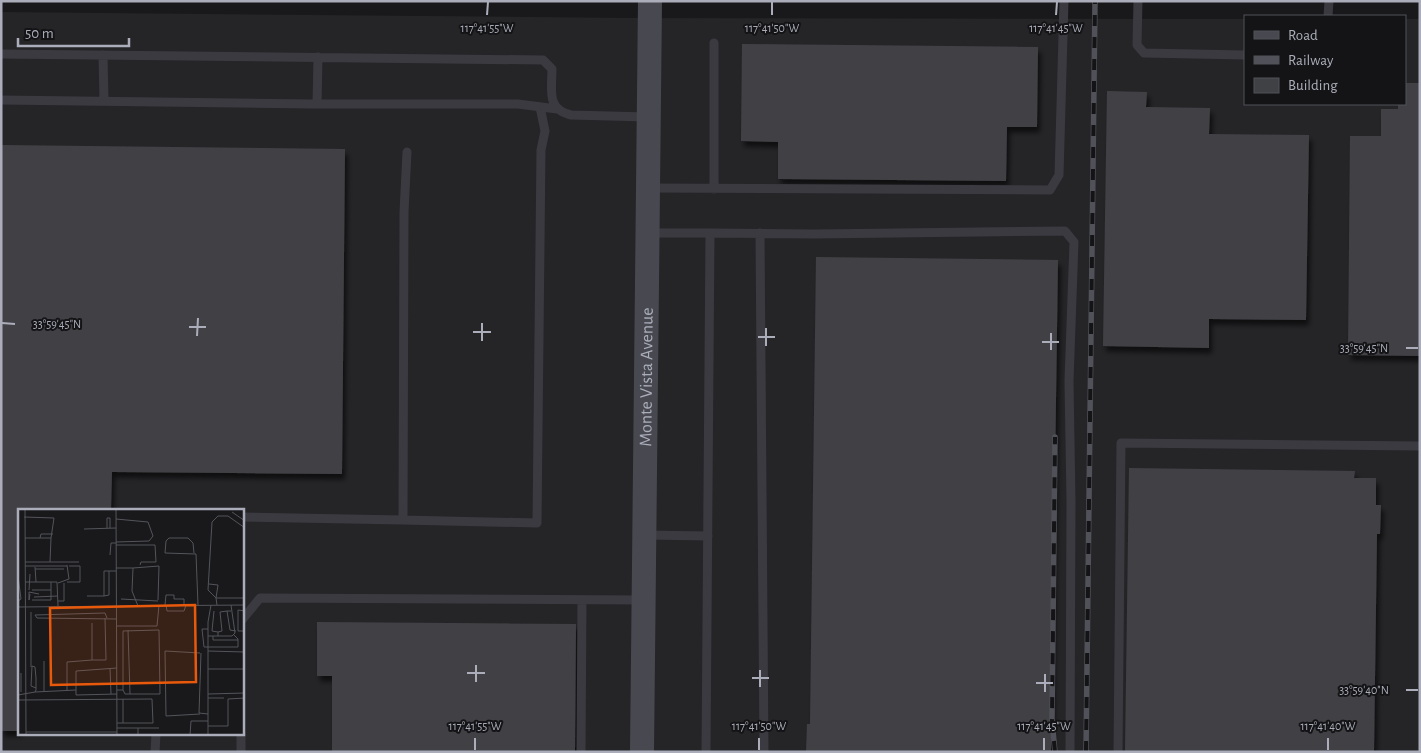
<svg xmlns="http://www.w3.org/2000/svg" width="1421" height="753" viewBox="0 0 1421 753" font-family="'Alegreya Sans',sans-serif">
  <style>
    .built { fill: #252528; fill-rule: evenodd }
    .building { fill: #404145; filter: url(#shadow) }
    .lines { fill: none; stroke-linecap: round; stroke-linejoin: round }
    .lane { stroke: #3a3a40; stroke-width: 9 }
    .secondary { stroke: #484950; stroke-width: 24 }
    .rail-casing { stroke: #515259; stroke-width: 5.5 }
    .rail { stroke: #141416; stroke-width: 4; stroke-dasharray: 11; stroke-linecap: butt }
    .ticks { fill: none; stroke: #abaeba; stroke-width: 2 }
    .labels { text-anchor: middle; stroke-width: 4; stroke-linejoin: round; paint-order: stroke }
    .street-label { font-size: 18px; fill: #abaeba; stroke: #141416 }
    .inset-road { fill: none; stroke: #53555b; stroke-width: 1 }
    .view { fill: #e8590c; fill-opacity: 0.15; stroke: #e8590c; stroke-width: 2.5 }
    .inset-edge { fill: none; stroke: #abaeba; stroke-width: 2.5 }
    .ticks-label { font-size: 12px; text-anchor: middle; fill: #abaeba; stroke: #141416; stroke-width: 4; stroke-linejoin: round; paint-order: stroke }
  </style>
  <defs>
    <filter id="shadow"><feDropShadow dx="3" dy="5.5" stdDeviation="2.5" flood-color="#0009"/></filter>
  </defs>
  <rect width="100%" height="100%" fill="#19191b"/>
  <path class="built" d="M 1,12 L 629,18 L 1245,19 L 1245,104 L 1405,104 L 1405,19 L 1420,19 L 1420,752 L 1,752 ZM 19,510 L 242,510 L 242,734 L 19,734 Z"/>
  <path class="building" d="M 742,44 L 1038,47 L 1037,127 L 1007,127 L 1006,181 L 778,179 L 778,142 L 741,141 Z
    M 1405,83 L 1420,83 L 1420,356 L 1348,355 L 1350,136 L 1381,136 L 1381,109 L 1398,109 L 1398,104 L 1405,104 Z
    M 1107,91 L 1147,92 L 1146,107 L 1210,108 L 1209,134 L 1309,135 L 1306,320 L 1209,319 L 1209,348 L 1103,346 Z
    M 1,145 L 345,149 L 342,474 L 112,472 L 111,510 L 19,510 L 19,731 L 1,731 Z
    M 816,257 L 1058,260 L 1051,752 L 806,752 L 807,724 L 810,724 Z
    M 1129,468 L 1355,471 L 1354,478 L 1376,478 L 1376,505 L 1381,505 L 1380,534 L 1377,534 L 1374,752 L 1125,752 Z
    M 317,622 L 576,624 L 575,752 L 332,752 L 332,676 L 317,676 Z"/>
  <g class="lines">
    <path class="lane" d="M 1138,1 L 1137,45 L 1144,53 L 1245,55
      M 1328,16 L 1329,1
      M 1,54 L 543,60 L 552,69 C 552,90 546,109 571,115 L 648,117
      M 103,55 L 104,100
      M 1,100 L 312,104 L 518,104 L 557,109
      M 317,104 L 318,57
      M 407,152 L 404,212 L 403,520 L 537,523 L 541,150 L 545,131 L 540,107
      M 648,188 L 1050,190 L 1059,175 L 1064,1
      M 714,189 L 714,43
      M 648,233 L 710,233
      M 760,233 L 764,752
      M 242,517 L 403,520
      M 645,535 L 708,536
      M 242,620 L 260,598 L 643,600
      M 155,752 L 156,734
      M 241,752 L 241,734
      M 581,752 L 582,600
      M 706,752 L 710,233 L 815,234 L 1065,231 L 1074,242 L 1069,381 L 1071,501 L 1070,752
      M 1118,752 L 1121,443 L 1420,446"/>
    <path class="secondary" id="s1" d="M 642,752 L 650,1"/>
    <defs>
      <path id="rail" d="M 1055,752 L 1052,720 L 1055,437
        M 1086,752 L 1095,1"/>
    </defs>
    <use href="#rail" class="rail-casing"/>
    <use href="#rail" class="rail"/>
  </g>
  <path class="ticks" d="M 487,15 L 488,2M 772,15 L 772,2M 1056,15 L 1057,2M 2,323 L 15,324M 189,327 L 206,327M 473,332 L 491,332M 197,336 L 198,318M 758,337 L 775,337M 482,341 L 482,323M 1042,342 L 1059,342M 766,346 L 766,328M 1406,348 L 1418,348M 1051,350 L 1051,333M 467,673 L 485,673M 752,678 L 769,678M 476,682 L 476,665M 1036,683 L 1053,683M 760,687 L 760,670M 1406,690 L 1418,690M 1045,692 L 1045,674M 475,750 L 475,738M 759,750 L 759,738M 1044,750 L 1044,738M 1328,750 L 1328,738"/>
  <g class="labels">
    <g class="street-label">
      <text dy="6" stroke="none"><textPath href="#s1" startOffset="375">Monte Vista Avenue</textPath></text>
    </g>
  </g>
  <g transform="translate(18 509)">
    <rect width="226" height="226" fill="#19191b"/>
    <path class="inset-road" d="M 7,0 L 8,226M 98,0 L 99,226M 104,0 L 138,0M 150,0 L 202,0M 214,3 L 227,12M 6,8 L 36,9 L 33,29M 98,10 L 130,13 L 135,27 L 131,32 L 98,33M 89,19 L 89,9 L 92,9 L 92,19M 66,20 L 98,19M 7,29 L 33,29 L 32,53M 22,29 L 23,25 L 35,25M 98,36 L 137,36 L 138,53 L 123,53 L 122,56M 176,44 L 175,34 L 170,29 L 151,29 L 148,32 L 147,44 L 178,45 L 180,96M 92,46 L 93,34 L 98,34M 7,53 L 61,53M 7,57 L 49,57M 17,58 L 18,73M 98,59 L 115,59 L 114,82 L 120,97M 115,59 L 141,57 L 140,91M 17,60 L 46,60M 91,62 L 91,86 L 86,87 L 86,62 L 98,62M 0,67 L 3,90 L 0,92M 7,73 L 39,73 L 40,97M 49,73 L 62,73 L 62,57 L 51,57M 40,74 L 51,70 L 49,56M 191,75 L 200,76 L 198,89M 11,81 L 12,65M 14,81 L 33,81M 12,85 L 11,91 L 11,83 L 21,85M 69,87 L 86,87M 16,88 L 40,87M 198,89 L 190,81 L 194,13 L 200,7 L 210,7 L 227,19M 103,90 L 140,92M 14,91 L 33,91 L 33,73M 40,92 L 46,92 L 46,74M 147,96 L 148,86 L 156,86 L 156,90 L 166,90 L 166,96M 148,96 L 149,102 L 166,102 L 168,96M 199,96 L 198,89 L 227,89M 0,98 L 227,96M 196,102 L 194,122 L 200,123 L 200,127M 213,102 L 209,102 L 212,121 L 218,122M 227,102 L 220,101 L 220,122 L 227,122M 13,103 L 13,158M 89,109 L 87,104 L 17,106 L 19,109 L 98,110M 74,114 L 74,151 L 88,151 L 87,109M 98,117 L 139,117 L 141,96M 190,120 L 184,120 L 186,138 L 220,138 L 220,130 L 215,125M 110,121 L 112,185M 200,123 L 204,122 L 202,103 L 209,102M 190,127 L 214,127 L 217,124 L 213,96M 195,127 L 195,131 L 220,131M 190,142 L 227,143M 183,144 L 181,204 L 190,205M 26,152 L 26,182M 92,159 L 93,185M 99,159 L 58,162 L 58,186 L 99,185M 190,160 L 227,160M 3,164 L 3,183M 49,181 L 49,153 L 74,151M 99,181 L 105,181 L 105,122 L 141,121 L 142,185 L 107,185 L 105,181M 17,183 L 58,181M 190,185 L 227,184M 0,186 L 17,183 L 18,181 L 18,169 L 17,158 L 14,157 L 13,177 L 18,179M 190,189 L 206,189M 105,190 L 105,214M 0,191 L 134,190 L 135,214 L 99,214M 182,205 L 148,207 L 147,142 L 182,144M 190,217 L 210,217 L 210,190 L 227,189M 99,219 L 120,219M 8,223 L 99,223M 120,226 L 120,219 L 141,219M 172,226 L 173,212 L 190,212M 190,226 L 190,113 L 193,96"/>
    <path class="view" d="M 177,96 L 178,173 L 33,176 L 32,99 Z"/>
    <rect width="226" height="226" class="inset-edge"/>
  </g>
  <g class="ticks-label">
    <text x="487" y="32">117°41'55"W</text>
    <text x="772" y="32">117°41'50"W</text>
    <text x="1056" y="32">117°41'45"W</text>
    <text x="57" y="328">33°59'45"N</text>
    <text x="1364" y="352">33°59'45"N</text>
    <text x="1364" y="694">33°59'40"N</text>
    <text x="475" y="730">117°41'55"W</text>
    <text x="759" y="730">117°41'50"W</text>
    <text x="1044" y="730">117°41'45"W</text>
    <text x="1328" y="730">117°41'40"W</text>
  </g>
  <rect width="1421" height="753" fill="none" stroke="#abaeba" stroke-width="5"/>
  <rect x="1244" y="15" width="162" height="90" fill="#141416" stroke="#505258"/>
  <rect x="1254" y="31" width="25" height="8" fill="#484950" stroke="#505258"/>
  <text x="1288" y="40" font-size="15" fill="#abaeba">Road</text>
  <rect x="1254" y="56" width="25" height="8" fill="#515259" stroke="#505258"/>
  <text x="1288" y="65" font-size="15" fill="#abaeba">Railway</text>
  <rect x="1254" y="78" width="25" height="15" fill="#404145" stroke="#505258"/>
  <text x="1288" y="90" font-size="15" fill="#abaeba">Building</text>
  <path d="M18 38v8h111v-8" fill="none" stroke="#abaeba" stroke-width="2.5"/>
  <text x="25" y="38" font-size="15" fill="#abaeba" stroke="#141416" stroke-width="4" paint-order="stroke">50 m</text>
</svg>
